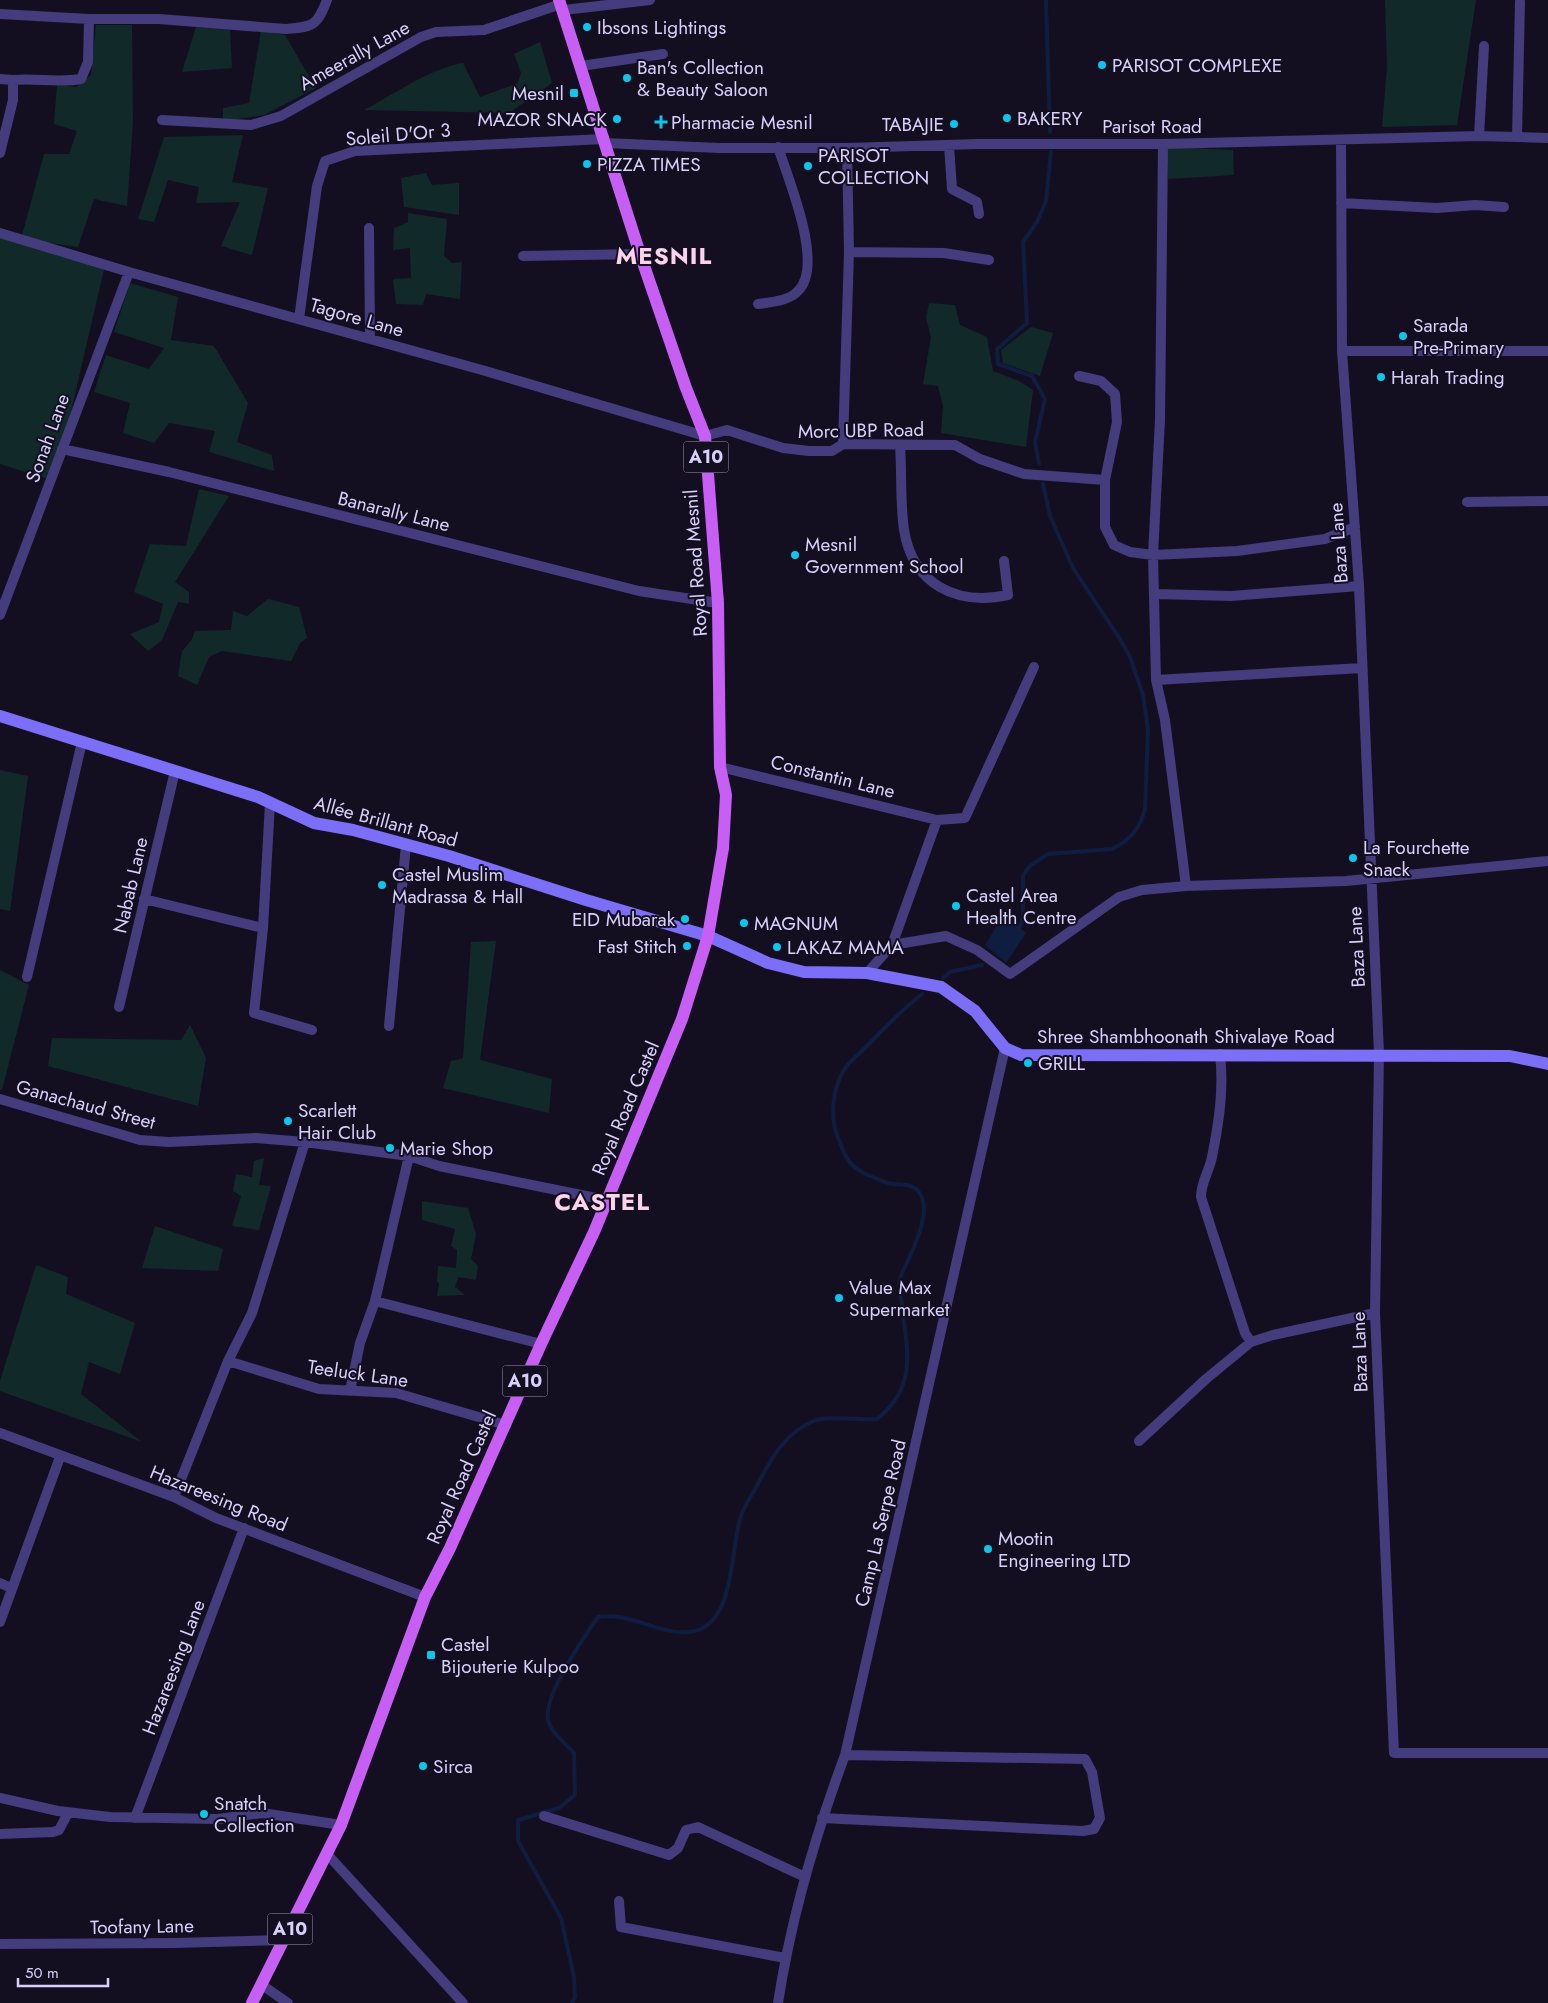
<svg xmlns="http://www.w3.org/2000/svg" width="1548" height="2003" viewBox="0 0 1548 2003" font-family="Jost,sans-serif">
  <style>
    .green { fill: #12292a }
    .water { fill: #0e1d40 }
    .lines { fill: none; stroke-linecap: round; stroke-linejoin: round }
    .stream { stroke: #0e1d40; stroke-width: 4 }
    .street { stroke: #443c7d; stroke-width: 10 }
    .secondary { stroke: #7c6ef6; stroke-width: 12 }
    .primary { stroke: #c85ff5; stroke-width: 12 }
    .poi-dot { fill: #0ec5eb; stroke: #130f21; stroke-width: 2 }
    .labels { text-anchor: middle; stroke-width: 4; stroke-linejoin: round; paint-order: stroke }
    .shield { fill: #130f21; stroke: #9e97ba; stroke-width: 1 }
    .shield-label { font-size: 18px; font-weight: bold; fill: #d9d1fc }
    .poi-label { font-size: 19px; fill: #d9d1fc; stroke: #130f21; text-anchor: start }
    .street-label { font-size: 19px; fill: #d9d1fc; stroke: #130f21 }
    .district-label { font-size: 24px; font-weight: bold; letter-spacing: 1px; fill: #fcd3ea; stroke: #130f21 }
  </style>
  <rect width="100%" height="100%" fill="#130f21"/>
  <path class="green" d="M 1385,0 L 1476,0 L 1457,125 L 1382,127 L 1387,67 Z
    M 96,25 L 132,25 L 133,123 L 127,206 L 94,199 L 78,247 L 22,239 L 105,265 L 63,446 L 48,479 L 0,464 L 0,233 L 21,239 L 44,154 L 69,154 L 77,131 L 54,124 L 57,85 L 76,87 L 91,75 Z
    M 196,27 L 230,30 L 232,68 L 182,72 Z
    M 261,31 L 285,35 L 316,88 L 264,115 L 223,121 L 223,108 L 249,103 Z
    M 540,42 L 552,83 L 509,113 L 364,110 C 395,94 428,69 463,63 L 480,97 L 518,83 L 521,73 L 514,54 Z
    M 243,135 L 232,182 L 268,188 L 252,255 L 221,246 L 240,202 L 196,203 L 199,187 L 168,180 L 154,222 L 138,219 L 164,137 Z
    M 1166,147 L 1233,150 L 1234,175 L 1168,179 Z
    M 426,173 L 432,185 L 459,183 L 459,215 L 404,207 L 401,178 Z
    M 408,213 L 447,219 L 444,256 L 452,263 L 462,262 L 460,299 L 426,294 L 423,305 L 396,304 L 393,279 L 411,278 L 410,248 L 393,250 L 394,228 L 408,222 Z
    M 130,283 L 178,297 L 171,340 L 214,346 L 248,403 L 237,442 L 272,455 L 274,471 L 209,452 L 215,431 L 169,423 L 154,443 L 123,433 L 130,403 L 94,392 L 106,355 L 149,369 L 164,348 L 114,332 Z
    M 929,303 L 955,305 L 960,325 L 987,337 L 993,371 L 1019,381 L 1033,390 L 1026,447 L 941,433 L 943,406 L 938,386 L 923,384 L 931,337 L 926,318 Z
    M 1031,327 L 1053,333 L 1040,376 L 1003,363 L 1001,350 Z
    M 199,489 L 229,496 L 175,582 L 189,592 L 189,604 L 178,602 L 162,640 L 148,651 L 130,634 L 159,622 L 163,604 L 134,592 L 150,544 L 186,546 Z
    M 268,599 L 299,607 L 307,638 L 300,643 L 291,661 L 222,651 L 209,657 L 197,685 L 178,676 L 182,651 L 191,641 L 195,631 L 231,630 L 233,611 L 247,616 Z
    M 0,770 L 28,776 L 10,911 L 0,909 Z
    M 496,941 L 480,1060 L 552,1079 L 549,1113 L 443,1088 L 451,1061 L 463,1058 L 471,942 Z
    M 0,970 L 29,985 L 2,1090 L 0,1089 Z
    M 190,1025 L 206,1058 L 198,1106 L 48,1066 L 52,1038 L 181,1040 Z
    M 264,1158 L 259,1185 L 271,1186 L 259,1230 L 232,1226 L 241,1196 L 233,1191 L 236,1174 L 252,1177 L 254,1161 Z
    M 422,1201 L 468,1208 L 476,1234 L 471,1259 L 478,1266 L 476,1280 L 458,1277 L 455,1287 L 465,1295 L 437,1296 L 439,1284 L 437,1281 L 438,1266 L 456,1268 L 457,1250 L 451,1246 L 455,1229 L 422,1220 Z
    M 155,1226 L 223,1249 L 218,1271 L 142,1268 Z
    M 36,1265 L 68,1277 L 66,1294 L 135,1323 L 120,1374 L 89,1362 L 81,1394 L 142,1442 L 0,1391 L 0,1381 Z"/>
  <path class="water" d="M 1005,913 L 1026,933 L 1006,963 L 985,945 Z"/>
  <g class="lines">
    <path class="stream" d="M 1046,0 L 1050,132
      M 1039,464 L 1035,442 L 1045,399 L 1032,376 L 998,364 L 997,349 L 1027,323 L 1023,242 L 1037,222 L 1046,201 L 1051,152
      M 1018,932 L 1023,918 L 1023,875 L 1030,866 L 1048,854 L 1112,849 C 1129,841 1141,827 1145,809 L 1148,730 L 1143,695 L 1130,657 L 1120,639 L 1073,568 L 1050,516 L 1043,484
      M 943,978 L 950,972 L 982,965
      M 572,2003 L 575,1997 L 574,1977 L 561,1918 L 518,1841 L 518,1820 L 559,1808 L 575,1795 L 574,1753 C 566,1744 551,1733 548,1720 C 543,1696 584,1637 598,1617 C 631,1611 662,1638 695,1631 C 736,1621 730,1547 741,1516 C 744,1507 750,1498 755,1489 C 770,1461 784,1432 816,1420 C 828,1416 862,1420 877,1419 C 918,1386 907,1351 902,1305 C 901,1297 898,1286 900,1278 C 908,1258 935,1213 919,1192 C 912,1182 898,1186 888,1183 C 878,1179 865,1175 857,1169 C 847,1162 843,1151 839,1140 C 829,1119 832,1087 846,1067 C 851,1060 860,1053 867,1046 C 885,1027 902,1010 922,994"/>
    <path class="street" d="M 564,10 L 650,0
      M 0,14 L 89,19 L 159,19 L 286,29 C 313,27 317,26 327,0
      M 581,66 L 663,54
      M 0,79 L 13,80
      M 162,120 L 251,125 L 281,116 L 421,37 L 436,32 L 484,30 L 561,4
      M 1479,136 L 1484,46
      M 1517,137 L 1520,2
      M 1341,141 L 1342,351 L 1359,585 L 1379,1054 L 1375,1313 L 1394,1753 L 1548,1753
      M 605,143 L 719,148 L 847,148 L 978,144 L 1163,144 L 1479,136 L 1548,138
      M 1163,144 L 1160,420 L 1153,555 L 1156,680 L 1165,720 L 1186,886
      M 949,145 L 952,189 L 977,202 L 979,214
      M 847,148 L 849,252
      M 0,153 L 13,100 L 13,80 C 35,78 59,83 81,79 L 88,62 L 89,19
      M 1341,203 L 1437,208 L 1475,205 L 1504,207
      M 369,228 L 370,339
      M 0,233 L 129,272 L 482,370 L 705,436 L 727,430 L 783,448 L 809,451 L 832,451 L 843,444 L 955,445 L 980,459 L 1024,474 L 1105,480
      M 523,256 L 640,254
      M 758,304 C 771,302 789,301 798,291 C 825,265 788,179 778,147
      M 299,319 L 317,186 L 325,161 L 355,151 L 604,139
      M 1342,351 L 1548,351
      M 1079,376 L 1101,381 L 1115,394 L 1117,422 L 1105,480 L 1105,527 L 1114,545 L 1130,552 L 1153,555 L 1237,551 L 1325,539 L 1355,527
      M 843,444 L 849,252 L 944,253 L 989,260
      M 900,446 C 902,473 900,503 904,530 C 913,585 957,606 1008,595 L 1004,561
      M 62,449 L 169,472 L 639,591 L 718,603
      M 1467,502 L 1548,501
      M 1156,594 L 1231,596 L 1359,586
      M 0,615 L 129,272
      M 1156,680 L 1362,668
      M 720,767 L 937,820
      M 144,899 L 263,928 L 270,803
      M 263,928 L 254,1013 L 312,1030
      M 892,945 L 937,820 L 965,818 L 1034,667
      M 867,973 L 892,945 L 946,936 L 977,950 L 1010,974 L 1119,897 L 1142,890 L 1186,886 L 1346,881 L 1548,861
      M 27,977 L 82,742
      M 119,1007 L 175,771
      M 389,1026 L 406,845
      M 1220,1054 C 1224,1089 1219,1122 1212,1157 C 1209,1172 1201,1182 1201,1197 L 1245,1333 L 1251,1342
      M 0,1099 L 140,1140 L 169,1142 L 256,1138 L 305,1142 L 409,1156 L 439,1166 L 606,1200
      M 375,1301 L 541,1344
      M 228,1361 L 319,1389 L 396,1393 L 506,1425
      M 350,1391 L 360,1343 L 375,1301 L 409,1156
      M 0,1433 L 174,1497 L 216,1518 L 425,1597
      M 1139,1441 L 1206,1379 L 1251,1342 L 1273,1335 L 1375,1313
      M 174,1497 L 228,1361 L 252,1313 L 305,1142
      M 0,1583 L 11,1588
      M 0,1622 L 60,1457
      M 0,1798 L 58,1811 L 110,1817 L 218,1819 L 262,1813 L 341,1825
      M 544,1816 L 669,1855 L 678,1848 L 686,1830 L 698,1827 L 805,1877
      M 135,1818 L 244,1528
      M 822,1818 L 1083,1831 L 1094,1829 L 1100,1818 L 1092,1772 L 1085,1759 L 845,1755
      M 0,1834 L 53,1832 L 59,1830 L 68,1813
      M 328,1855 L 463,2003
      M 619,1901 L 621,1927 L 785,1958
      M 0,1944 L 175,1943 L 284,1940
      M 262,1985 L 288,2003
      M 778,2003 C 791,1918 815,1836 845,1755 L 1005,1048"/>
    <path class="secondary" d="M 0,716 L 258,797 L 314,823 L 353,830 L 449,856 L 586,900 L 708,936 L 768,963 L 804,972 L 867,973 L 941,987 L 975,1011 L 1005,1048 L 1021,1055 L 1510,1056 L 1548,1064"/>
    <path class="primary" d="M 252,2003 L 341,1825 L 425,1597 L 450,1548 L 541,1344 L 594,1232 L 682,1019 L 708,936 L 723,848 L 726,795 L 720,767 L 718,603 L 705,436 L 686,388 L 640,254 L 559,0"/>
  </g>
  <g class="poi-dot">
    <circle cx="587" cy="27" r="5"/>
    <circle cx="1102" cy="65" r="5"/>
    <circle cx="627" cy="78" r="5"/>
    <rect x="569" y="88" width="10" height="10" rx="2.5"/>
    <circle cx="1007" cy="118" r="5"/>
    <circle cx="617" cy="119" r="5"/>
    <path d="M658.5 114.5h5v5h5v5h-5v5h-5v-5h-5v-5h5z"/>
    <circle cx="954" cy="124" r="5"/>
    <circle cx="587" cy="164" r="5"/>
    <circle cx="808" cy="166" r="5"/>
    <circle cx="1403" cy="336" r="5"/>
    <circle cx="1381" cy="377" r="5"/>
    <circle cx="795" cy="555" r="5"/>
    <circle cx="1353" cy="858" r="5"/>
    <circle cx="382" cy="885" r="5"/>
    <circle cx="956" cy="906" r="5"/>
    <circle cx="685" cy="919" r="5"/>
    <circle cx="744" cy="923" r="5"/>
    <circle cx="687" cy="946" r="5"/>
    <circle cx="777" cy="947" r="5"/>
    <circle cx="1028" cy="1063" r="5"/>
    <circle cx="288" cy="1121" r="5"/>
    <circle cx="390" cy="1148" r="5"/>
    <circle cx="839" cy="1298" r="5"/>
    <circle cx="988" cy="1549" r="5"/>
    <rect x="426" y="1650" width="10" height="10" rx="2.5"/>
    <circle cx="423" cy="1766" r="5"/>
    <circle cx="204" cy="1814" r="5"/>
  </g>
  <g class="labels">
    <g class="shield">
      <rect x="683.5" y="441.5" width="45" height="31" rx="4"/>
      <rect x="502.5" y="1365.5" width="45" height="31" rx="4"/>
      <rect x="267.5" y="1913.5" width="45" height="31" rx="4"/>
    </g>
    <g class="shield-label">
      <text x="706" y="463">A10</text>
      <text x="525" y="1387">A10</text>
      <text x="290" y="1935">A10</text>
    </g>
    <g class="poi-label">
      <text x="597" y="34">Ibsons Lightings</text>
      <text x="1112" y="72">PARISOT COMPLEXE</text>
      <text x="637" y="74">Ban's Collection<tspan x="637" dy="22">&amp; Beauty Saloon</tspan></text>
      <text x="564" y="100" text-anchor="end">Mesnil</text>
      <text x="1017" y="125">BAKERY</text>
      <text x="607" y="126" text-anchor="end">MAZOR SNACK</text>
      <text x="671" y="129">Pharmacie Mesnil</text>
      <text x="944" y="131" text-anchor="end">TABAJIE</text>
      <text x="818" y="162">PARISOT<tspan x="818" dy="22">COLLECTION</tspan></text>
      <text x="597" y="171">PIZZA TIMES</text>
      <text x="1413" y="332">Sarada<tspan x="1413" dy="22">Pre-Primary</tspan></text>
      <text x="1391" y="384">Harah Trading</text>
      <text x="805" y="551">Mesnil<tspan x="805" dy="22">Government School</tspan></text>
      <text x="1363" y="854">La Fourchette<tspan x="1363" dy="22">Snack</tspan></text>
      <text x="392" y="881">Castel Muslim<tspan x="392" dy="22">Madrassa &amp; Hall</tspan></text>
      <text x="966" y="902">Castel Area<tspan x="966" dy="22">Health Centre</tspan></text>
      <text x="675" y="926" text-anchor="end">EID Mubarak</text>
      <text x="754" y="930">MAGNUM</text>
      <text x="677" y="953" text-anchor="end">Fast Stitch</text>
      <text x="787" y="954">LAKAZ MAMA</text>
      <text x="1038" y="1070">GRILL</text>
      <text x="298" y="1117">Scarlett<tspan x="298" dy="22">Hair Club</tspan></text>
      <text x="400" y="1155">Marie Shop</text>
      <text x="849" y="1294">Value Max<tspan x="849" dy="22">Supermarket</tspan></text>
      <text x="998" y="1545">Mootin<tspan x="998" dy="22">Engineering LTD</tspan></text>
      <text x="441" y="1651">Castel<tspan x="441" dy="22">Bijouterie Kulpoo</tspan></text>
      <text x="433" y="1773">Sirca</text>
      <text x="214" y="1810">Snatch<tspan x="214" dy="22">Collection</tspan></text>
    </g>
    <g class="street-label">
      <text transform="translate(354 55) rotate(-29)" y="7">Ameerally Lane</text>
      <text x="1152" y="133">Parisot Road</text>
      <text transform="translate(398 134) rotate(-5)" y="7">Soleil D'Or 3</text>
      <text transform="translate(357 317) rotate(16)" y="7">Tagore Lane</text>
      <text transform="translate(861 430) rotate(-1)" y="7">Morc UBP Road</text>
      <text transform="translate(47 438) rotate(-70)" y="7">Sonah Lane</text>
      <text transform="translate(394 511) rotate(14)" y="7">Banarally Lane</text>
      <text transform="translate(1338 543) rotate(-94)" y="7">Baza Lane</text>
      <text transform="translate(695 563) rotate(-94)" y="7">Royal Road Mesnil</text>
      <text transform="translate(833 776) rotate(14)" y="7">Constantin Lane</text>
      <text transform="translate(386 821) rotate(15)" y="7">Allée Brillant Road</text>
      <text transform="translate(130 885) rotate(-77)" y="7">Nabab Lane</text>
      <text transform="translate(1356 947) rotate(-93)" y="7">Baza Lane</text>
      <text x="1186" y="1043">Shree Shambhoonath Shivalaye Road</text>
      <text transform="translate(86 1104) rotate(15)" y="7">Ganachaud Street</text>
      <text transform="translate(625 1108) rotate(-67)" y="7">Royal Road Castel</text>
      <text transform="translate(1359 1352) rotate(-92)" y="7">Baza Lane</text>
      <text transform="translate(358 1373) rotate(8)" y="7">Teeluck Lane</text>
      <text transform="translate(461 1477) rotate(-66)" y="7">Royal Road Castel</text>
      <text transform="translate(219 1498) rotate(22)" y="7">Hazareesing Road</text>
      <text transform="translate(880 1523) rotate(-77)" y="7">Camp La Serpe Road</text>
      <text transform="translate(173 1667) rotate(-69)" y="7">Hazareesing Lane</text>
      <text transform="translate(142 1926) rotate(-1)" y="7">Toofany Lane</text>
    </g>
    <g class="district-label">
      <text x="664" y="264">MESNIL</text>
      <text x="602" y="1210">CASTEL</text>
    </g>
  </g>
  <path d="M18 1978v8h90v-8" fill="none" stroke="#d9d1fc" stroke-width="2.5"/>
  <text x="25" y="1978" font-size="15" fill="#d9d1fc" stroke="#130f21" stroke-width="4" paint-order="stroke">50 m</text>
</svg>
